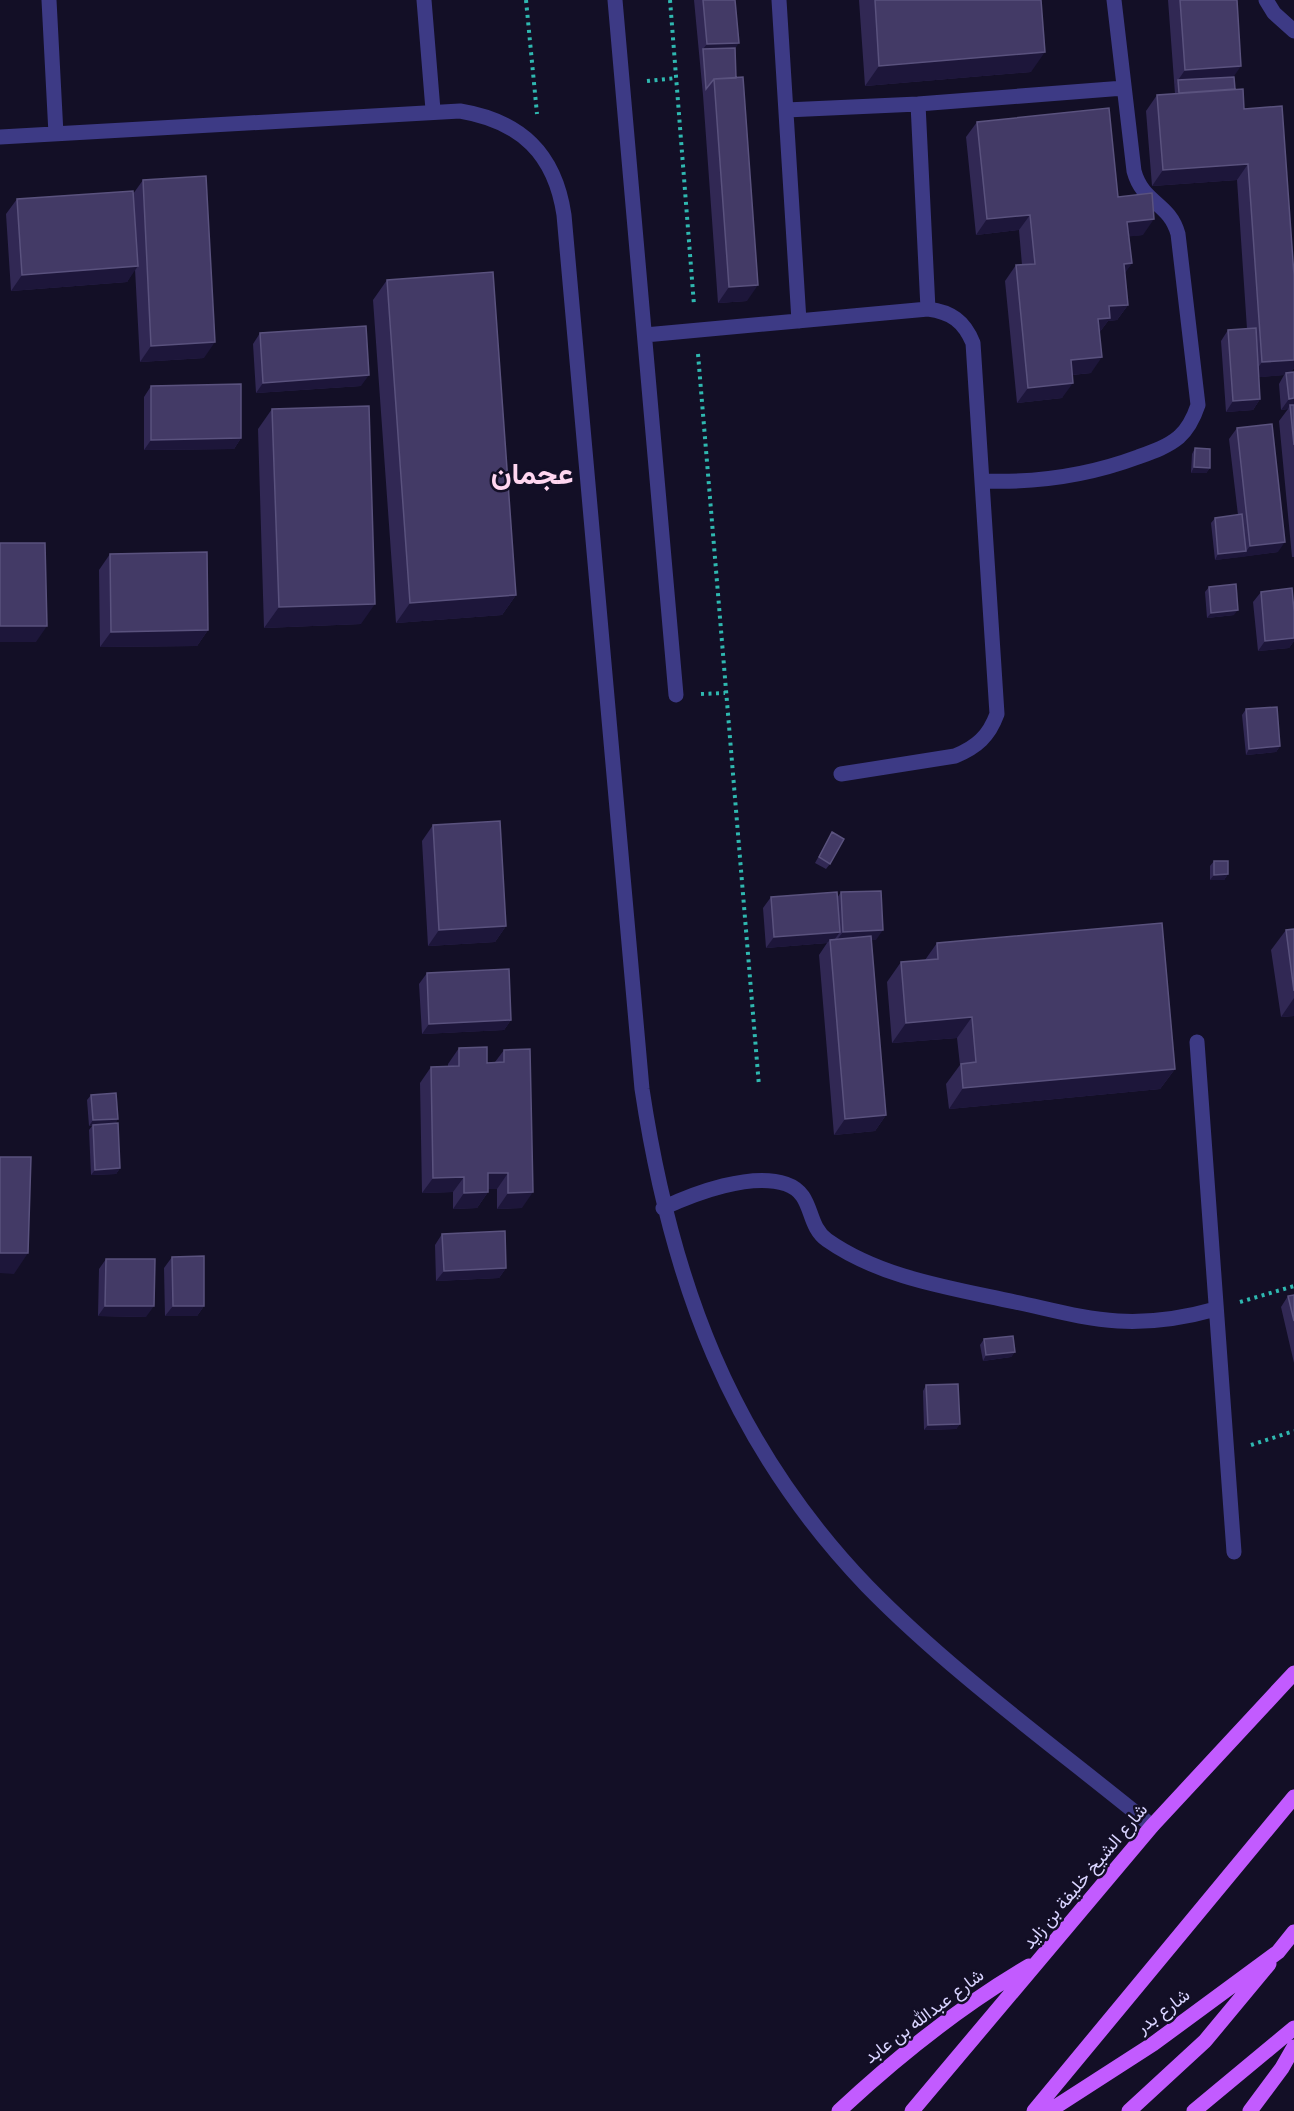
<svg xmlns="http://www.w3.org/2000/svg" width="1294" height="2111" viewBox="0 0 1294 2111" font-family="'IBM Plex Sans',Vazirmatn,sans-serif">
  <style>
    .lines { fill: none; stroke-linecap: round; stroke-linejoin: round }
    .path { stroke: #2fb8b0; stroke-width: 4; stroke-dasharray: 3 4.5; stroke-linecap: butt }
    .minor { stroke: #3d3a85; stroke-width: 15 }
    .major { stroke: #c25bff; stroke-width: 15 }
    .wall { fill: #312854 }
    .shaded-wall { fill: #1d163a }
    .building { fill: #433a66; stroke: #5a527e; stroke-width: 1.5 }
    .labels { text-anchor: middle; stroke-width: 5; stroke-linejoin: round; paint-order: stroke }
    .street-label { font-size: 18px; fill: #d9d4ff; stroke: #130f26 }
    .town-label { font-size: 30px; font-weight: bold; fill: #ffd6f0; stroke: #130f26 }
  </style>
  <rect width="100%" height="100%" fill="#130f26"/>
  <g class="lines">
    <path class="path" d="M 526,0 L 537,114
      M 670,0 L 694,305
      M 647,81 L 676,78
      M 698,354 L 759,1086
      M 701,694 L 725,693
      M 1240,1302 L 1294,1286
      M 1251,1445 L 1294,1431"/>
    <path class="minor" d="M 49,0 L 56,134
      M 424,0 L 433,110
      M 615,0 L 676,695
      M 779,0 L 799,321
      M 1266,0 L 1274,13 L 1294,31
      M 918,104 L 928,309
      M 786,110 L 918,104 L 1124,88
      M 0,137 L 460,111 C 521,121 555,154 564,215 L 642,1089 C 671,1281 730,1443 867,1586 C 952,1673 1058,1749 1152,1826
      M 645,335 L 928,309 C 951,312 964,321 973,343 L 997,714 C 989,736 977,747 955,756 L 841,774
      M 983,481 C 1037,483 1087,476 1138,457 C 1152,452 1167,447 1179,437 C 1189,428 1194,417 1198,405 L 1178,234 C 1169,202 1143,204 1134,171 L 1114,0
      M 1197,1042 L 1234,1552
      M 663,1208 C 695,1193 751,1172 786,1184 C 815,1194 805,1224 827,1240 C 881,1278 951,1288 1015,1302 C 1049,1309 1083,1319 1118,1321 C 1151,1323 1184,1318 1216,1309"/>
    <path class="major" d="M 839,2111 C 898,2056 959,2007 1029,1966
      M 912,2111 L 1152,1826 L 1294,1673
      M 1034,2111 L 1294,1797
      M 1049,2111 L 1153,2044 L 1278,1952 L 1294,1932
      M 1129,2111 L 1205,2041 L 1269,1964
      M 1194,2111 L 1294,2028
      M 1250,2111 L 1282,2068 L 1294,2047"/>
  </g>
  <path class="wall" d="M 694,0 L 735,0 L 736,78 L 747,301 L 718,303 L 703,95 Z
    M 859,0 L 1041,0 L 1031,72 L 865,86 Z
    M 1168,0 L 1237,0 L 1234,77 L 1235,89 L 1244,109 L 1294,360 L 1294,368 L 1291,372 L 1294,372 L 1294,557 L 1292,557 L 1279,421 L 1288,409 L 1281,410 L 1279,384 L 1284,375 L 1259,377 L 1260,399 L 1253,410 L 1226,412 L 1221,341 L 1228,330 L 1247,329 L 1237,180 L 1152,186 L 1146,111 L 1157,95 L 1175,94 Z
    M 977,122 L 1118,197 L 1143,235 L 1129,236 L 1132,263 L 1125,272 L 1128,305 L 1117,320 L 1108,321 L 1099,333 L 1091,373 L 1072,375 L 1062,398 L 1017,403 L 1005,281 L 1016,265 L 1022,265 L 1019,230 L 976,235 L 966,137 Z
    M 143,180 L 204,358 L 140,362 L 135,269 L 127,282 L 11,291 L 6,214 L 17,199 L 133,194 Z
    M 387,280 L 516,595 L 502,615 L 396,623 L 373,300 Z
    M 260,333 L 361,386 L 256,393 L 253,344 Z
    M 151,386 L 241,438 L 234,449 L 144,450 L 144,397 Z
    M 272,409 L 361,624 L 264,628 L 258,429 Z
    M 1237,428 L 1278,552 L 1215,560 L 1211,523 L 1215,518 L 1238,515 L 1229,439 Z
    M 1195,448 L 1210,468 L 1206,473 L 1191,473 L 1192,454 Z
    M 110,554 L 208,630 L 197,646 L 100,647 L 99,570 Z
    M 1209,587 L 1234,615 L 1207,618 L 1205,592 Z
    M 1261,592 L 1294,611 L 1294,641 L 1289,648 L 1258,651 L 1253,602 Z
    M 1246,709 L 1280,746 L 1276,752 L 1246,755 L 1242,715 Z
    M 433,825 L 506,926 L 495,942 L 428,946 L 422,841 Z
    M 832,832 L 830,864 L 826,869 L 815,863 Z
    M 1214,861 L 1228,874 L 1224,880 L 1210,880 L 1210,866 Z
    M 841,892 L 876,940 L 871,940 L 886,1115 L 875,1131 L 834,1135 L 819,955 L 827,943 L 766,948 L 763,908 L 771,897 L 837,898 Z
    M 1294,929 L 1294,1016 L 1281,1017 L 1271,950 L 1286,930 Z
    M 937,943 L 1175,1069 L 1160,1089 L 949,1109 L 946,1084 L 960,1065 L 957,1038 L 892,1043 L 887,982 L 901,962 L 925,960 Z
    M 427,973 L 511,1020 L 504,1030 L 422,1034 L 419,984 Z
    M 459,1048 L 487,1063 L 495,1062 L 504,1050 L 522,1208 L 497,1209 L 497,1189 L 488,1189 L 488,1192 L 477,1208 L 453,1209 L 453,1192 L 422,1193 L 420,1083 L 431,1067 L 448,1067 L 448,1064 Z
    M 91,1095 L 118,1119 L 115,1123 L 120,1168 L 116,1174 L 91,1175 L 89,1130 L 92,1126 L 89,1126 L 87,1100 Z
    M 442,1234 L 506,1268 L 499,1278 L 436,1281 L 435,1245 Z
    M 172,1257 L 204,1306 L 197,1316 L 165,1316 L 164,1268 Z
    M 106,1259 L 146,1317 L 98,1316 L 99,1269 Z
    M 1294,1295 L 1294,1363 L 1281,1307 L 1288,1296 Z
    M 984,1339 L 1015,1352 L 1011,1357 L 983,1361 L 980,1345 Z
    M 926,1385 L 960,1424 L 956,1429 L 924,1430 L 923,1391 Z"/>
  <path class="shaded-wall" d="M 739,43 L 731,54 L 703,49 L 707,44 Z
    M 1045,52 L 1031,72 L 865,86 L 879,66 Z
    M 1241,66 L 1230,82 L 1178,80 L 1174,86 L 1185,70 Z
    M 1248,164 L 1237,180 L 1152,186 L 1163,170 Z
    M 1030,215 L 1019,230 L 976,235 L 987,219 Z
    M 1154,219 L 1143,235 L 1116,238 L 1127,222 Z
    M 1132,263 L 1121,279 L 1124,264 Z
    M 138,266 L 127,282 L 11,291 L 22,275 Z
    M 758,285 L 747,301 L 718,303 L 729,287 Z
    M 1128,305 L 1117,320 L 1108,321 L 1099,333 L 1098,319 L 1109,306 Z
    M 215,342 L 204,358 L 140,362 L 151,346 Z
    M 1102,357 L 1091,373 L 1060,376 L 1071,360 Z
    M 1294,360 L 1294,368 L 1289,375 L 1286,373 L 1284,375 L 1251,378 L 1262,362 Z
    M 369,375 L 361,386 L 256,393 L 263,383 Z
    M 1073,383 L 1062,398 L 1017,403 L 1028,388 Z
    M 1294,398 L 1294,408 L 1290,405 L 1288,409 L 1281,410 L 1289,399 Z
    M 1260,399 L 1253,410 L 1226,412 L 1233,401 Z
    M 241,438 L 234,449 L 144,450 L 151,440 Z
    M 1194,467 L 1210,468 L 1206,473 L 1191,473 Z
    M 1285,542 L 1278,552 L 1242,557 L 1250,546 Z
    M 1246,551 L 1242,557 L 1215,560 L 1218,554 Z
    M 516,595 L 502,615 L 396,623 L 410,603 Z
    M 375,604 L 361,624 L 264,628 L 279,607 Z
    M 1238,610 L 1234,615 L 1207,618 L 1211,613 Z
    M 0,626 L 47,626 L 36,642 L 0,642 Z
    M 208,630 L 197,646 L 100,647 L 111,632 Z
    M 1294,638 L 1294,641 L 1289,648 L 1258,651 L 1265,641 Z
    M 1280,746 L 1276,752 L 1246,755 L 1249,749 Z
    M 1228,874 L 1224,880 L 1210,880 L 1214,875 Z
    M 506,926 L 495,942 L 428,946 L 439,930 Z
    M 883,930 L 876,940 L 835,942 L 843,932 Z
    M 840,932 L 832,943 L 830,940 L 827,943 L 766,948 L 774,937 Z
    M 1294,998 L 1294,1016 L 1281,1017 Z
    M 972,1017 L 957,1038 L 892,1043 L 906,1023 Z
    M 511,1020 L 504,1030 L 422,1034 L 429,1024 Z
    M 1175,1069 L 1160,1089 L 949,1109 L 963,1088 Z
    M 886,1115 L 875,1131 L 834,1135 L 845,1119 Z
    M 118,1119 L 115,1124 L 89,1126 L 93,1120 Z
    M 120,1168 L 116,1174 L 91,1175 L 95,1170 Z
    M 488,1173 L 508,1173 L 497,1189 L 477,1189 Z
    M 464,1177 L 453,1192 L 422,1193 L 433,1178 Z
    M 488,1192 L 477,1208 L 453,1209 L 464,1193 Z
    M 533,1192 L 522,1208 L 497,1209 L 508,1193 Z
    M 0,1253 L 28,1253 L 14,1274 L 0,1273 Z
    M 506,1268 L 499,1278 L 436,1281 L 444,1271 Z
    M 105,1306 L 154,1306 L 146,1317 L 98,1316 Z
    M 173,1306 L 204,1306 L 197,1316 L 165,1316 Z
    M 1015,1352 L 1011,1357 L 983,1361 L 986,1355 Z
    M 960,1424 L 956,1429 L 924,1430 L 928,1425 Z"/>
  <path class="building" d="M 703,0 L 735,0 L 739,43 L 707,44 Z
    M 875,0 L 1041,0 L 1045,52 L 879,66 Z
    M 1180,0 L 1237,0 L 1241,66 L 1185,70 Z
    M 735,48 L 736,78 L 714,79 L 706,89 L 703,49 Z
    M 743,77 L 758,285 L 729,287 L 714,79 Z
    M 1234,77 L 1235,89 L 1179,93 L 1178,80 Z
    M 1243,89 L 1244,109 L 1282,106 L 1294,275 L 1294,360 L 1262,362 L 1248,164 L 1163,170 L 1157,95 Z
    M 1109,108 L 1118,197 L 1152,193 L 1154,219 L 1127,222 L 1132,263 L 1124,264 L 1128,305 L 1109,306 L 1110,318 L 1098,319 L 1102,357 L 1071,360 L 1073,383 L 1028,388 L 1016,265 L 1035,264 L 1030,215 L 987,219 L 977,122 Z
    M 206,176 L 215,342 L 151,346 L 143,180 Z
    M 133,191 L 138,266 L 22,275 L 17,199 Z
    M 493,272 L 516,595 L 410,603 L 387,280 Z
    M 366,326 L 369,375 L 263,383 L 260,333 Z
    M 1256,328 L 1260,399 L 1233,401 L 1228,330 Z
    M 1294,372 L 1294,398 L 1289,399 L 1286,373 Z
    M 241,384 L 241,438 L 151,440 L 151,386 Z
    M 1290,405 L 1294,405 L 1294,445 Z
    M 369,406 L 375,604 L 279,607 L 272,409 Z
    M 1272,424 L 1285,542 L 1250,546 L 1237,428 Z
    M 1195,448 L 1210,449 L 1210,468 L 1194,467 Z
    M 1242,514 L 1246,551 L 1218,554 L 1215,518 Z
    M 0,543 L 45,543 L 47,626 L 0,626 Z
    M 207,552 L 208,630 L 111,632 L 110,554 Z
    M 1236,584 L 1238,610 L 1211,613 L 1209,587 Z
    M 1292,588 L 1294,611 L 1294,638 L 1265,641 L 1261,592 Z
    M 1277,707 L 1280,746 L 1249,749 L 1246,709 Z
    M 500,821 L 506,926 L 439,930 L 433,825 Z
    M 832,832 L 844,839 L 830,864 L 819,857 Z
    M 1214,861 L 1228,861 L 1228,874 L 1214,875 Z
    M 881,891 L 883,930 L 843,932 L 841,892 Z
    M 837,892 L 840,932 L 774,937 L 771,897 Z
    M 1162,923 L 1175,1069 L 963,1088 L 961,1064 L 976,1062 L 972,1017 L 906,1023 L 901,962 L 938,959 L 937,943 Z
    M 1294,929 L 1294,991 L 1286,930 Z
    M 871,936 L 886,1115 L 845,1119 L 830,940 Z
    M 509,969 L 511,1020 L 429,1024 L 427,973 Z
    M 487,1047 L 487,1063 L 504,1062 L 504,1050 L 530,1049 L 533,1192 L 508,1193 L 508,1173 L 488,1173 L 488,1192 L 464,1193 L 464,1177 L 433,1178 L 431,1067 L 459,1066 L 459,1048 Z
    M 116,1093 L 118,1119 L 93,1120 L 91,1095 Z
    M 118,1123 L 120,1168 L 95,1170 L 93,1125 Z
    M 0,1157 L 31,1157 L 28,1253 L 0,1253 Z
    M 505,1231 L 506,1268 L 444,1271 L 442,1234 Z
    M 204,1256 L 204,1306 L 173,1306 L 172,1257 Z
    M 106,1259 L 155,1259 L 154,1306 L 105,1306 Z
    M 1294,1295 L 1294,1321 L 1288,1296 Z
    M 1013,1336 L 1015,1352 L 986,1355 L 984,1339 Z
    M 958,1384 L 960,1424 L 928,1425 L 926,1385 Z"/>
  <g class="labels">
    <g class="street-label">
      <text transform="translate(1085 1876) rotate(-50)" y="6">شارع الشيخ خليفة بن زايد</text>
      <text transform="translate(1163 2011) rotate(-37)" y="6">شارع بدر</text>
      <text transform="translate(924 2016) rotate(-37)" y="6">شارع عبدالله بن عابد</text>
    </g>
    <g class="town-label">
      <text x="532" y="484">عجمان</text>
    </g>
  </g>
</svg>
